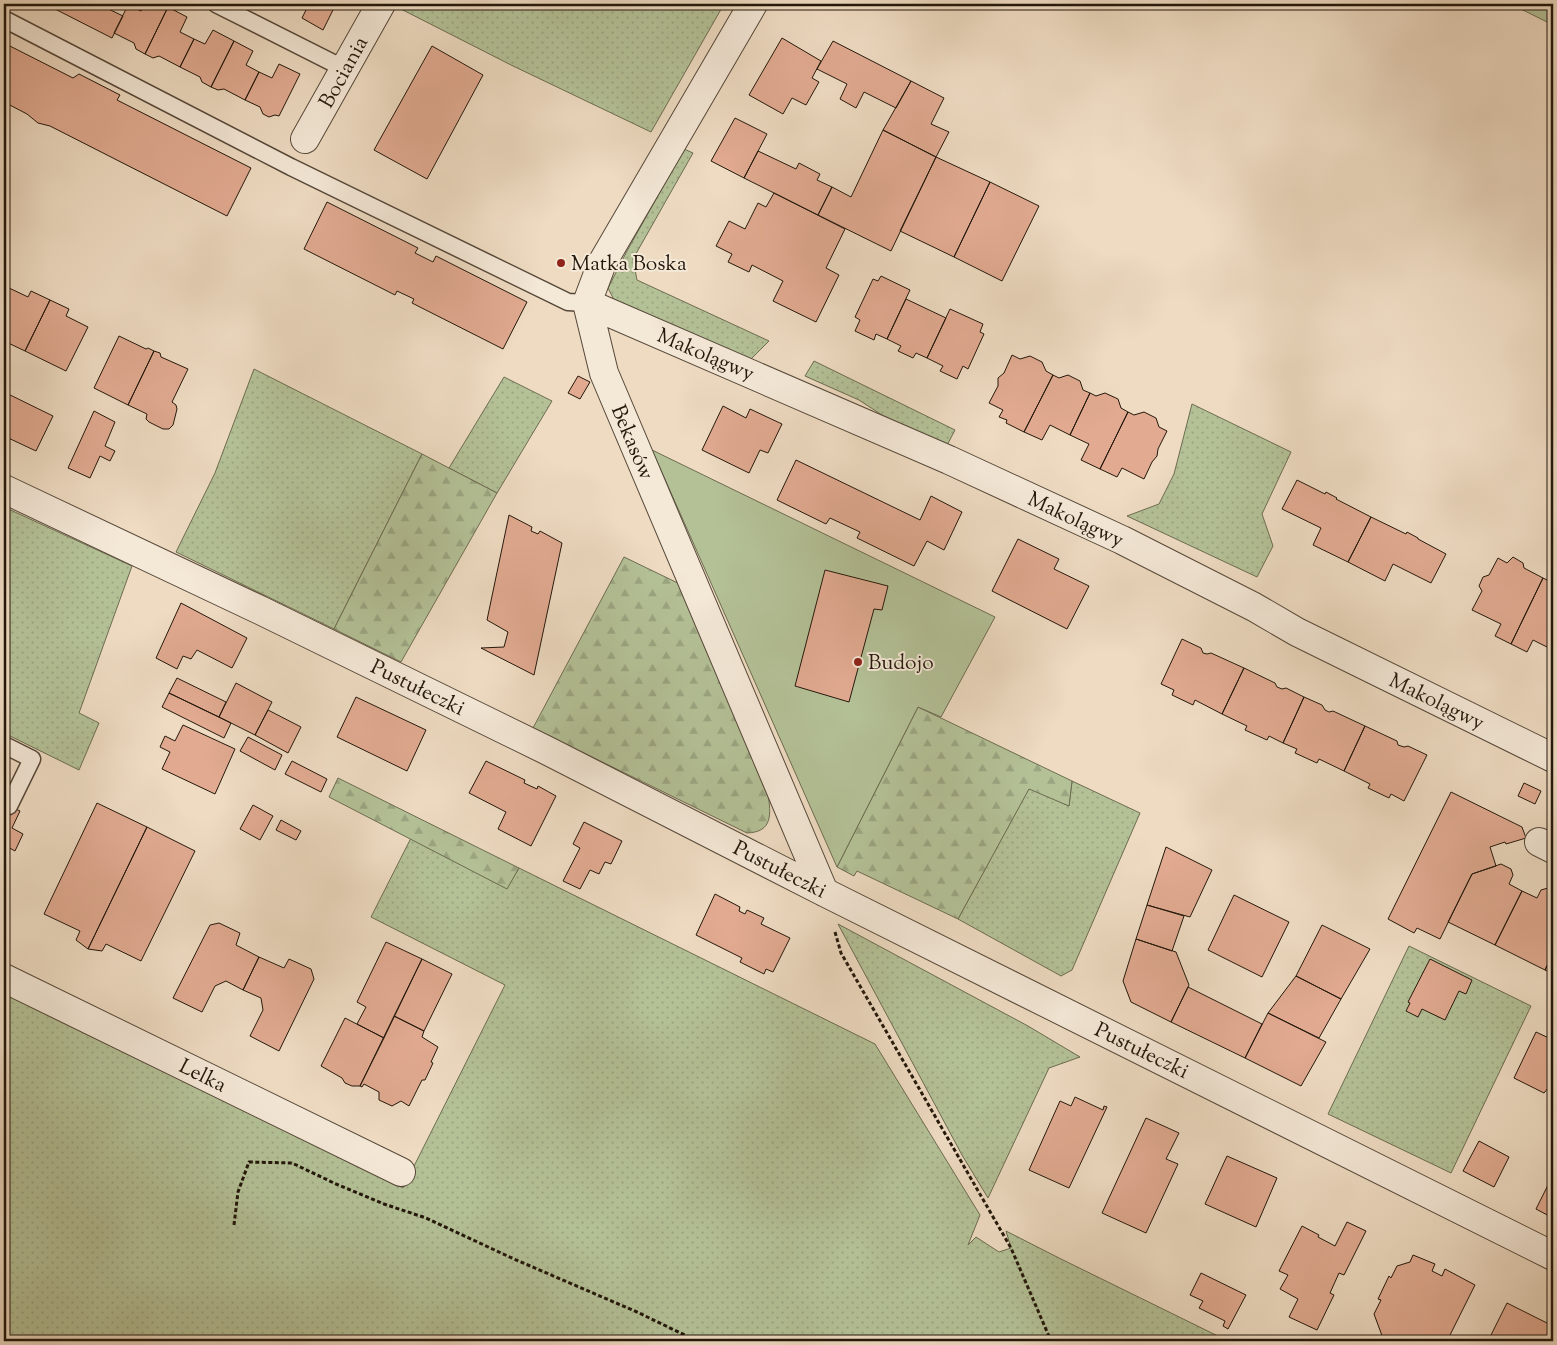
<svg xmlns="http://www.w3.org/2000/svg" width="1557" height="1345" viewBox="0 0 1557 1345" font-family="'Sorts Mill Goudy',serif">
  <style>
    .grass { fill: url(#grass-dots); stroke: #6c6c51 }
    .forest { fill: url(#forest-firs); stroke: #6c6c51 }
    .pitch { fill: #b4c197; stroke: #6c6c51 }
    .building { fill: #e1aa91; stroke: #23170b }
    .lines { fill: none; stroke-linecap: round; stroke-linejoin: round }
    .lane-casing { stroke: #564839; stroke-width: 19 }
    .street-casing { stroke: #564839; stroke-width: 30 }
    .path { stroke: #23170b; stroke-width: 3; stroke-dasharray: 4 2.5; stroke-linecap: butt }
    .lane { stroke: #f4e8d7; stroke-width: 16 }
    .street { stroke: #f4e8d7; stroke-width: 28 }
    .poi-dot { fill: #8f2418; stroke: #f4e8d7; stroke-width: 2 }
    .labels { text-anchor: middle; stroke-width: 4; stroke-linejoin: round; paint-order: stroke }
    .street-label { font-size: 21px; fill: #23170b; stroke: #f4e8d7 }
    .poi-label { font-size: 21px; fill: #23170b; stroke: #f4e8d7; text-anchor: start }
  </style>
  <defs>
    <pattern id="grass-dots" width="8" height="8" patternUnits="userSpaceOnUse" patternTransform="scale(1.25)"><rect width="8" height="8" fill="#b4c197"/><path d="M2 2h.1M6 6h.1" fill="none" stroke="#9aa581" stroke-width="1.8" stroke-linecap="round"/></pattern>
    <pattern id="forest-firs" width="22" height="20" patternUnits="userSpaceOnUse" patternTransform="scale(1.25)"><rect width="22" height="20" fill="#b4c197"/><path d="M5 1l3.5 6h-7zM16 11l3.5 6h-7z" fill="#9aa581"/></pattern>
  </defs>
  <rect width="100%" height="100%" fill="#eedbc2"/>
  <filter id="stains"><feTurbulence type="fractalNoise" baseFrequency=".004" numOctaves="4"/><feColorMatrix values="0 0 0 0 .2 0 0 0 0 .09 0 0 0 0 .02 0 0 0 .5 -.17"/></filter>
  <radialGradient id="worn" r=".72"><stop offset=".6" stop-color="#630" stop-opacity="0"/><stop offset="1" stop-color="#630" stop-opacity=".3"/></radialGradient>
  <path class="grass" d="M 394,4 L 724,4 L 651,132 L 511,65 L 393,5 Z
    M 684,149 L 693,153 L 633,259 L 637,280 L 769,341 L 746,364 L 617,306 L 608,288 L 627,251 Z
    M 814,361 L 955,430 L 944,451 L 886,425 L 885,417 L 859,400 L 805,376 Z
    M 254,369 L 422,454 L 334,629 L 176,552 L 215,473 Z
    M 504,377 L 552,401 L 497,493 L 449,468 Z
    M 1192,404 L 1291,452 L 1262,514 L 1273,546 L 1257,577 L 1127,516 L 1159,504 L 1174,474 Z
    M 4,507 L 132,566 L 79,713 L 99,723 L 79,770 L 4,733 Z
    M 1072,781 L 1140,813 L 1072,970 L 1061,976 L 958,919 L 1029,788 L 1069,806 Z
    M 411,838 L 507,888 L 519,868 L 875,1044 L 980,1215 L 968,1245 L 976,1237 L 999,1252 L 1011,1248 L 1006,1231 L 1059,1258 L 1228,1341 L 12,1341 L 4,1335 L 4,994 L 403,1188 L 505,985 L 371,917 Z
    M 838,924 L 1028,1026 L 1080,1057 L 1049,1068 L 988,1198 L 962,1155 Z
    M 1409,946 L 1531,1006 L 1451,1173 L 1328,1114 Z"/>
  <path class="forest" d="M 1511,4 L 1553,4 L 1553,25 Z
    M 422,454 L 497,493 L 401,662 L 334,629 Z
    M 624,557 L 686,587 L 768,794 C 771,814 773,832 747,833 L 533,728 Z
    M 918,707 L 1072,781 L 1069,806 L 1029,789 L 958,919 L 857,871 L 854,876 L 837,867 Z
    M 338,778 L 519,868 L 507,889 L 329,797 Z"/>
  <path class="pitch" d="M 652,450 L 995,617 L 941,717 L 918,707 L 837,867 Z"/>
  <path class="building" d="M 58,4 L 98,4 L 123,16 L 112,38 L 55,9 Z
    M 145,4 L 161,4 L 168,7 L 145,54 L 136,49 L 134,43 L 114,33 L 128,5 L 141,11 Z
    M 309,4 L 336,4 L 323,30 L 302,18 Z
    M 168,7 L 187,17 L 180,32 L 194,39 L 180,67 L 159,56 L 153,58 L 145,54 Z
    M 213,30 L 234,41 L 211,87 L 202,82 L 200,77 L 180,67 L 194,39 L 205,44 Z
    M 782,38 L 821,61 L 812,78 L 819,82 L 806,105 L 792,98 L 783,114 L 749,95 Z
    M 234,41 L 253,51 L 246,65 L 259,72 L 245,100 L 224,89 L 218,90 L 211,87 Z
    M 833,41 L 911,81 L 896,108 L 864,92 L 856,108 L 840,99 L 847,84 L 817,69 Z
    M 4,43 L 73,78 L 79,74 L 120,95 L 117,100 L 251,168 L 227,216 L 50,126 L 38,123 L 27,114 L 4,102 Z
    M 432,46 L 483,75 L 427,179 L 374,150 Z
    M 279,64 L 300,74 L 279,116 L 275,115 L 269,117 L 263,114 L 260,107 L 245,100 L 259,72 L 272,78 Z
    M 911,81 L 944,98 L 931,124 L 949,132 L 936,157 L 883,130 Z
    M 735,118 L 767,134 L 744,178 L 711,161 Z
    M 883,130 L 936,157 L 891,251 L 818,215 L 832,187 L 851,197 Z
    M 758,151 L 796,169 L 799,163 L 820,174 L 817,180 L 832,187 L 818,215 L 744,178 Z
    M 936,157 L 990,182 L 954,257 L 900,231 Z
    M 990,182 L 1039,206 L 1002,281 L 954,257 Z
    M 774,193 L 845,229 L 826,268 L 839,275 L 816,322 L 773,301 L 783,281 L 752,265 L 749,272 L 728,262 L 732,254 L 716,246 L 729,221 L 745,229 L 758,203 L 766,207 Z
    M 327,202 L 418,248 L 415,253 L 433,262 L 436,256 L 527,302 L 503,349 L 412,303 L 414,299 L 397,291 L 395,295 L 304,249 Z
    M 881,276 L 910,290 L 887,339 L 876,334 L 874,340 L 855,331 L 860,320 L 855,317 L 873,279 L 878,281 Z
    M 7,287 L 28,297 L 31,291 L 50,300 L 25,351 L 4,341 L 4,294 Z
    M 906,299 L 946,318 L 927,358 L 916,353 L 913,358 L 898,351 L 901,346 L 887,339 Z
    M 50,300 L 69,309 L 66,316 L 88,327 L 66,371 L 25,351 Z
    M 950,309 L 983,324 L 980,332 L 984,334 L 968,369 L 963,366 L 957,379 L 940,371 L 943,366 L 927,358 Z
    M 119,336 L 146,349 L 148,348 L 154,351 L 128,405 L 94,388 Z
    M 154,351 L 160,353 L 161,357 L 188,369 L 172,402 L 176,405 L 177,409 L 173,425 L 169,429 L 163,429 L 149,422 L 146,419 L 147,414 L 128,405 Z
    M 1012,355 L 1020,359 L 1030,356 L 1042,362 L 1046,371 L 1053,375 L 1024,432 L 1006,423 L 1007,420 L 999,417 L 1003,410 L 989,403 L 998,386 L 998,378 L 1004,373 Z
    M 1053,375 L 1059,378 L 1068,375 L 1080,381 L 1083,390 L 1090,393 L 1070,435 L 1050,425 L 1042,440 L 1024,432 Z
    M 578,376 L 590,382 L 580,399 L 568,393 Z
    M 4,392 L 53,416 L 36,451 L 4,436 Z
    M 1090,393 L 1096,396 L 1105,393 L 1118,399 L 1121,408 L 1128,412 L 1100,469 L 1081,460 L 1089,444 L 1070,435 Z
    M 723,406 L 746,418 L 750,409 L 782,424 L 768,453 L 760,450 L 749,473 L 702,450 Z
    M 94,411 L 115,422 L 105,446 L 115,451 L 110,461 L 100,456 L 90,478 L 68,468 Z
    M 1128,412 L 1134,415 L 1144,412 L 1156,418 L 1159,427 L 1167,431 L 1158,449 L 1157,456 L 1152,462 L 1144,479 L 1122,468 L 1117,477 L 1100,469 Z
    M 796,460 L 920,520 L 931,496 L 962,512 L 944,550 L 927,541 L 914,566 L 857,538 L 860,532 L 830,518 L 826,524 L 777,500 Z
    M 1297,480 L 1325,494 L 1326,492 L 1337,498 L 1336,499 L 1371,517 L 1348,562 L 1313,545 L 1321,528 L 1282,509 Z
    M 509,515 L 532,527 L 531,531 L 538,534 L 540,531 L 562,543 L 534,675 L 481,648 L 504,647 L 508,632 L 487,620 Z
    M 1371,517 L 1406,534 L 1407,532 L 1418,538 L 1418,539 L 1446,554 L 1431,583 L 1393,564 L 1385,581 L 1348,562 Z
    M 1018,539 L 1059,559 L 1054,569 L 1089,586 L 1067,629 L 992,591 Z
    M 1513,557 L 1523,563 L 1524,568 L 1543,578 L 1511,644 L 1495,636 L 1501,624 L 1472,610 L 1482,591 L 1479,586 L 1483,577 L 1489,575 L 1498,558 L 1507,563 Z
    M 825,570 L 888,586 L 882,610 L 874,609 L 849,702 L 795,686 Z
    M 1543,578 L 1553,583 L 1553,650 L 1533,640 L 1527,652 L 1511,644 Z
    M 181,603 L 247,638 L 232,668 L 197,650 L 191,659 L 183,656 L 177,669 L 156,658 Z
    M 1182,639 L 1201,648 L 1203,653 L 1207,654 L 1211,653 L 1244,668 L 1222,714 L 1195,700 L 1193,705 L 1172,695 L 1174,690 L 1161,684 Z
    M 1244,668 L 1275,683 L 1277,687 L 1282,689 L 1286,688 L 1304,697 L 1283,743 L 1269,736 L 1267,740 L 1245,730 L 1247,726 L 1222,714 Z
    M 177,678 L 226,702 L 219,717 L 169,693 Z
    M 236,683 L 272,702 L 255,735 L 219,717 Z
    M 169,693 L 231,723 L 224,738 L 162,707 Z
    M 356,697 L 426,730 L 407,771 L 337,737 Z
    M 1304,697 L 1322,705 L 1325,710 L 1329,712 L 1333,711 L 1365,726 L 1344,771 L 1319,759 L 1317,763 L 1295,753 L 1297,749 L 1283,743 Z
    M 268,710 L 301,727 L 288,753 L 255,735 Z
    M 183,725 L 235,749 L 215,794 L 162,769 L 170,752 L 160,747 L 165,736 L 175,741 Z
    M 1365,726 L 1397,741 L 1398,745 L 1404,747 L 1408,746 L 1427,755 L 1404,801 L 1391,794 L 1389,798 L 1368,788 L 1370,784 L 1344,771 Z
    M 248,737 L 282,755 L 275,770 L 240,751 Z
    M 292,761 L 327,779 L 321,792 L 285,774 Z
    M 486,761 L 525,780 L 524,783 L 537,789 L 538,786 L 556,796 L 531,846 L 498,829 L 506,812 L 469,793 Z
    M 1524,783 L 1541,791 L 1535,804 L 1518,796 Z
    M 1451,792 L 1522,827 L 1526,838 L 1506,844 L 1505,842 L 1490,847 L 1496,866 L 1472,874 L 1440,939 L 1417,928 L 1414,933 L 1388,919 Z
    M 4,803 L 20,811 L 12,828 L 23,834 L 15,851 L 4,845 Z
    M 97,803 L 147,827 L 88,949 L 76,940 L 80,931 L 44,914 Z
    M 253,805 L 273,816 L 260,840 L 240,829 Z
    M 281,820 L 301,831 L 296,840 L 276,830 Z
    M 584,822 L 622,841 L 611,864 L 605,862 L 599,874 L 590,870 L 580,889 L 563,881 L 580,848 L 573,844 Z
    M 147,827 L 195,851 L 141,961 L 106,944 L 102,951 L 88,949 Z
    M 1166,847 L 1212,870 L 1190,917 L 1147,905 Z
    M 1501,864 L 1511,869 L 1513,875 L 1509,884 L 1522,891 L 1495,945 L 1448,922 L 1472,874 Z
    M 1548,888 L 1553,890 L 1553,953 L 1545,970 L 1495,945 L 1522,891 L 1537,898 L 1541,890 Z
    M 715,894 L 740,907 L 739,911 L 745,914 L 747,910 L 764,918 L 761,924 L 790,938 L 773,972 L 766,969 L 764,974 L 740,962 L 742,958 L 696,935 Z
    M 1234,895 L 1289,922 L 1262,977 L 1208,950 Z
    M 1147,905 L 1184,916 L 1172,951 L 1136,939 Z
    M 219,923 L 240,933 L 236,945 L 259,957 L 243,990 L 226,981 L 215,986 L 202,1012 L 173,998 L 210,925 Z
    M 1322,925 L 1370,949 L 1341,999 L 1296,976 Z
    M 1136,939 L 1176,952 L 1189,985 L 1171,1022 L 1131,1002 L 1123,981 Z
    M 386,942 L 422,959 L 384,1038 L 357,1024 L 366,1007 L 357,1002 Z
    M 1553,953 L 1553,974 L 1545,970 Z
    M 259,957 L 284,968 L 289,959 L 311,969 L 314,979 L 279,1051 L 250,1036 L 263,1010 L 261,998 L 243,990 Z
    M 422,959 L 452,974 L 424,1031 L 394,1016 Z
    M 1430,959 L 1472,980 L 1466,994 L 1459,991 L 1445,1020 L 1422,1009 L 1418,1017 L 1406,1011 L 1410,1003 L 1408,1002 Z
    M 1296,976 L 1341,999 L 1319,1038 L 1268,1013 Z
    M 1188,987 L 1262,1024 L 1245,1058 L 1171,1022 Z
    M 1268,1013 L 1326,1042 L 1301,1086 L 1245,1058 Z
    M 394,1016 L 424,1031 L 422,1037 L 438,1047 L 431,1062 L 433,1063 L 425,1080 L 422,1080 L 409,1106 L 401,1101 L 392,1106 L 379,1100 L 379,1092 L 364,1084 L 362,1087 L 360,1086 Z
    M 345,1018 L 384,1038 L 360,1086 L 352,1086 L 345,1083 L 342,1078 L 321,1066 Z
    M 1536,1032 L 1553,1040 L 1553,1090 L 1548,1088 L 1544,1093 L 1514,1078 Z
    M 1075,1097 L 1103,1110 L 1104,1106 L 1107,1107 L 1069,1188 L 1029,1170 L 1060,1101 L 1071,1106 Z
    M 1146,1118 L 1179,1133 L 1166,1159 L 1178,1164 L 1146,1233 L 1102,1213 Z
    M 1479,1141 L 1509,1157 L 1494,1187 L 1463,1171 Z
    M 1227,1156 L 1277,1178 L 1256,1227 L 1205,1204 Z
    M 1549,1183 L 1553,1185 L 1553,1218 L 1536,1209 Z
    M 1347,1222 L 1366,1231 L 1344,1275 L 1339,1273 L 1330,1293 L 1334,1295 L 1317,1330 L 1289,1317 L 1298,1299 L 1280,1289 L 1288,1275 L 1279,1271 L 1302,1226 L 1319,1235 L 1318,1237 L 1335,1246 Z
    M 1413,1255 L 1435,1264 L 1432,1271 L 1442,1276 L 1445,1269 L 1475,1285 L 1447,1341 L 1384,1341 L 1374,1314 L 1381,1300 L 1378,1299 L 1389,1276 L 1391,1278 L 1397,1266 L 1410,1262 Z
    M 1201,1273 L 1246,1295 L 1228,1329 L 1223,1326 L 1225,1321 L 1199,1308 L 1203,1301 L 1190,1295 Z
    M 1507,1303 L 1553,1326 L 1553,1341 L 1488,1341 Z"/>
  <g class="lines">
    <defs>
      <path id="lane" d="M 216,4 L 345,69
        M 4,19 L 291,167 L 568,302 L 587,303
        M 4,745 L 32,759 L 9,806"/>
      <path id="street" d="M 753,4 L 602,263 L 587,303 L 604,373 L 824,892
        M 305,139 L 381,4
        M 587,303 L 949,460 L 1122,540 L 1254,607 L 1297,632 L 1553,758
        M 4,489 L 262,611 L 546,750 L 824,892 L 1553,1256
        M 1539,842 L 1553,849
        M 4,978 L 401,1172"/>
    </defs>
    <use href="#lane" class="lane-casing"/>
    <use href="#street" class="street-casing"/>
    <path class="path" d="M 835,932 L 841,953 L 1011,1248 L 1051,1341
      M 234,1225 L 238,1192 L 249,1162 L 292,1163 L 336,1184 L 384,1204 L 426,1218 L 514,1259 L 637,1312 L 697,1341"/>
    <use href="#lane" class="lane"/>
    <use href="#street" class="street"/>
  </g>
  <g class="poi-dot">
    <circle cx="561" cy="263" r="5"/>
    <circle cx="858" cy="662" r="5"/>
  </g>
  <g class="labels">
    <g class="street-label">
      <text transform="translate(343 72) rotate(-61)" y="7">Bociania</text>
      <text transform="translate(706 354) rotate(23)" y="7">Makolągwy</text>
      <text transform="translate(633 442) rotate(67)" y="7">Bekasów</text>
      <text transform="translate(1076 519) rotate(25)" y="7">Makolągwy</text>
      <text transform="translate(418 687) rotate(26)" y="7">Pustułeczki</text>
      <text transform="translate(1437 701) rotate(26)" y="7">Makolągwy</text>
      <text transform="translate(780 869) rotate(27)" y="7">Pustułeczki</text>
      <text transform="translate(1142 1050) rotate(26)" y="7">Pustułeczki</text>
      <text transform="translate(203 1075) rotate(26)" y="7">Lelka</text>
    </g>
    <g class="poi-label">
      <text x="571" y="270">Matka Boska</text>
      <text x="868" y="669">Budojo</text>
    </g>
  </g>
  <rect width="1557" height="1345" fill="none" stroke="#eedbc2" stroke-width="20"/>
  <rect x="5" y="5" width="1547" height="1335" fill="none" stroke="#23170b" stroke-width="2.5"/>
  <rect x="10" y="10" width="1537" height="1325" fill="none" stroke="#23170b"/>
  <rect width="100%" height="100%" filter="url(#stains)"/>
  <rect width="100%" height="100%" fill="url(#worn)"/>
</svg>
